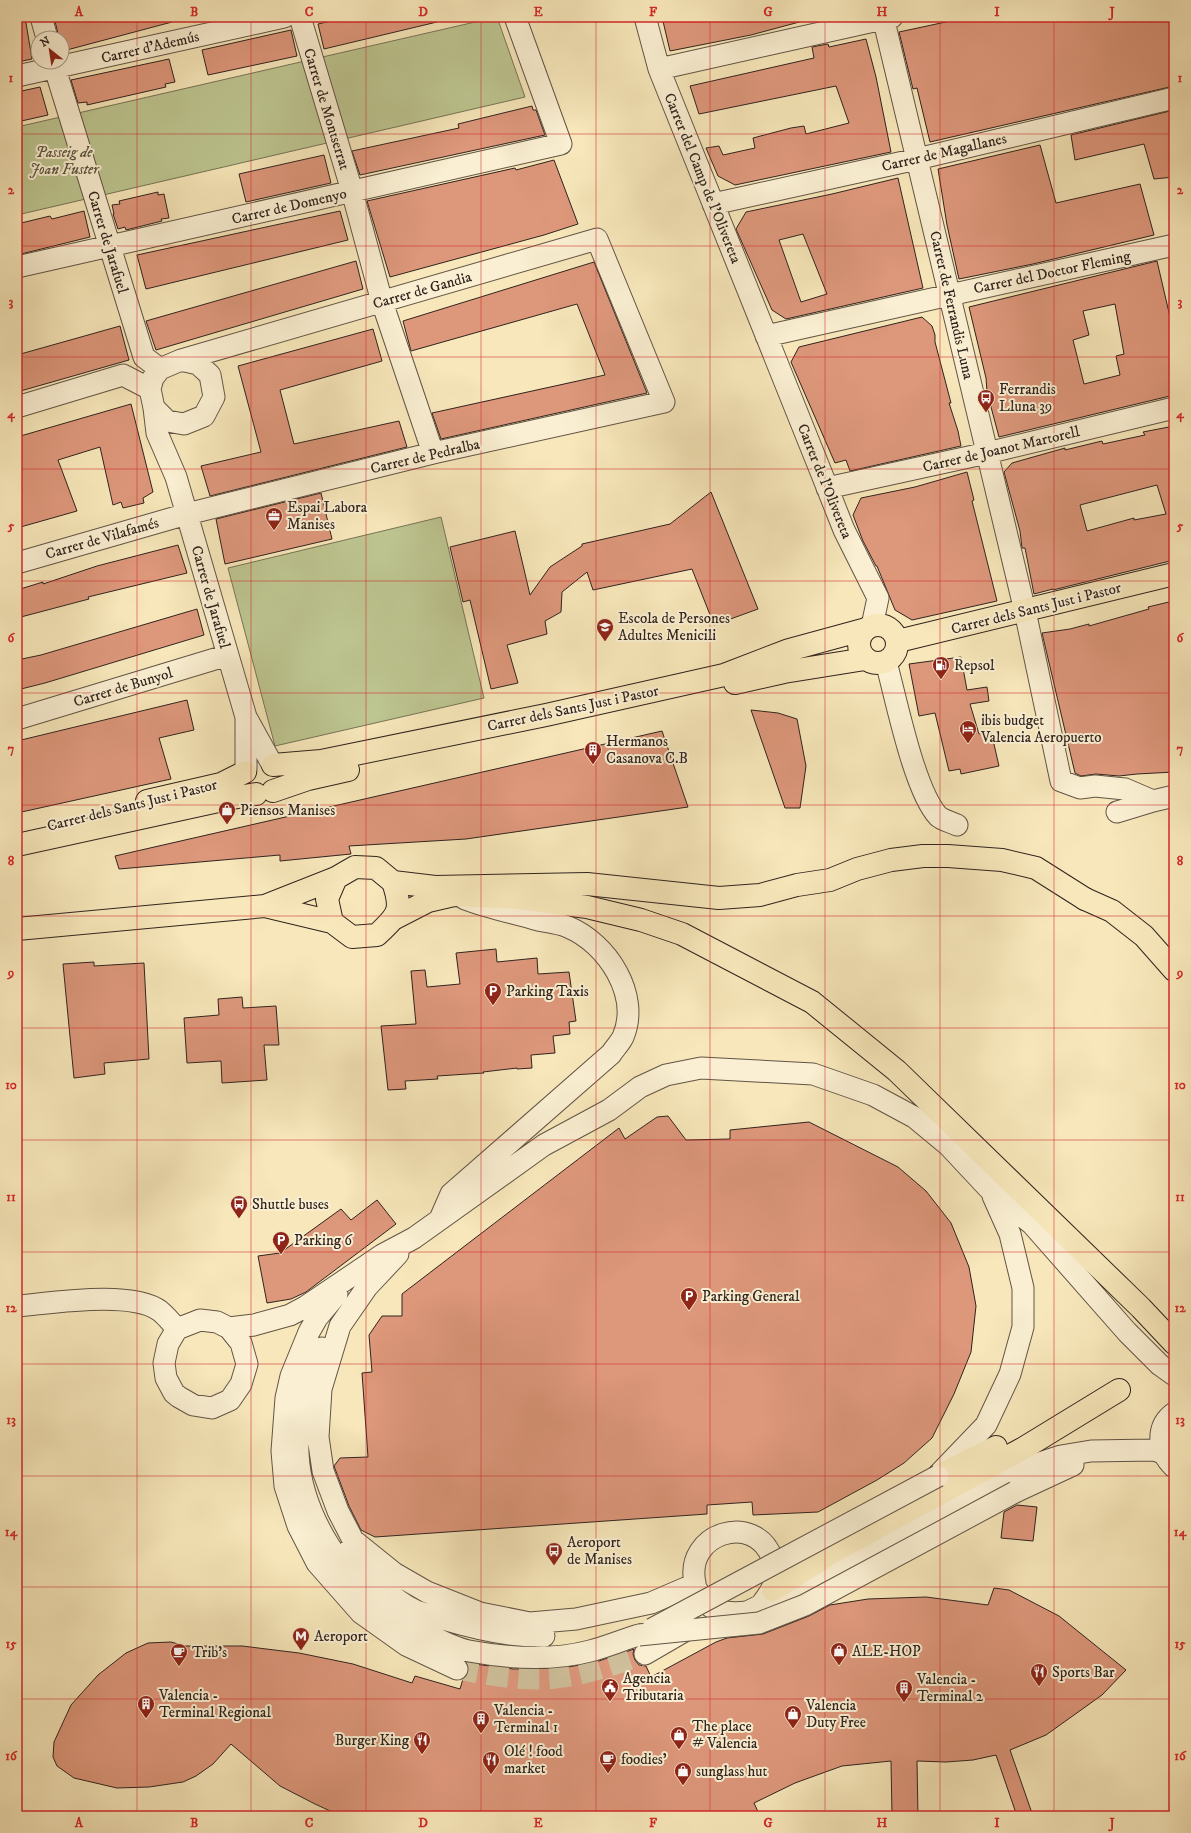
<svg xmlns="http://www.w3.org/2000/svg" width="1191" height="1833" font-family="'IM FELL DW Pica',serif">
<style>
.green{fill:#bdc590;stroke:#767457}
.building{fill:#dd977b;stroke:#30231e;fill-rule:evenodd}
.lines{fill:none;stroke-linecap:round;stroke-linejoin:round}
.minor-tunnel{stroke:#cfc09b;stroke-width:21;stroke-dasharray:21 10;stroke-linecap:butt}
.minor-casing{stroke:#625445;stroke-width:23}
.major-casing{stroke:#30231e;stroke-width:24}
.highway-casing{stroke:#30231e;stroke-width:24}
.minor{stroke:#faefd2;stroke-width:21}
.major{stroke:#f7e7ba;stroke-width:22}
.highway{stroke:#f7e7ba;stroke-width:22}
.minor-bridge-casing{stroke:#625445;stroke-width:23;stroke-linecap:butt}
.minor-bridge{stroke:#faefd2;stroke-width:21}
.grid{fill:none;stroke:#d62828;stroke-width:1;stroke-opacity:0.55}
.labels{text-anchor:middle;stroke-width:4;stroke-linejoin:round;paint-order:stroke}
.street-label{font-size:15px;fill:#30231e;stroke:#faefd2}
.park-label{font-size:15px;font-style:italic;fill:#5a5440;stroke:#faefd2}
.poi-label{font-size:15px;fill:#30231e;stroke:#faefd2;text-anchor:start}
.neatline{fill:none;stroke:#d62828;stroke-width:1.5}
.grid-label{font-size:13px;text-anchor:middle;font-weight:bold;fill:#d62828}
</style>
<rect width="100%" height="100%" fill="#f7e7ba"/>
<filter id="stains"><feTurbulence type="fractalNoise" baseFrequency=".005" numOctaves="4"/><feColorMatrix values="0 0 0 0 .2 0 0 0 0 .09 0 0 0 0 .02 0 0 0 .5 -.17"/></filter>
<radialGradient id="worn" r=".72"><stop offset=".6" stop-color="#630" stop-opacity="0"/><stop offset="1" stop-color="#630" stop-opacity=".3"/></radialGradient>
<path class="green" d="M497 17 525 97 17 215V127Z
M441 517 484 698 275 746 228 568Z"/>
<path class="building" d="M17 17H25L32 59 17 62Z
M54 17H171L172 22 63 51 62 38H59Z
M349 17H437V22L324 49 318 24Z
M662 17H802L803 21 751 35 670 51Z
M969 17H1174V86L930 142 917 88 913 89 899 32Z
M291 30 297 56 208 75 202 50Z
M866 39 876 77 891 152 735 185 718 176 706 148 719 146 723 155 755 148 753 138 791 128 804 126 806 134 849 123 836 86 699 114 690 86 814 58 812 47 828 44 829 47Z
M169 59 175 82 165 84 166 87 87 105V102L78 103 71 80Z
M40 87 48 115 17 122V92Z
M532 106 533 110H536L545 135 360 175 352 151 459 128 458 124Z
M1174 110V177L1154 179 1144 144 1075 160 1071 135Z
M1040 145 1056 203 1140 184 1154 235 1033 264 959 279 947 225 938 169Z
M324 155 331 183 246 202 239 174Z
M554 160 578 224 544 235 390 277 367 201 515 168 516 170Z
M898 178 923 288 786 319 772 310 736 229 746 212 832 194ZM803 234 827 294 801 302 779 240Z
M158 192V195L164 194 169 218 161 219 162 221 126 230 125 227 118 229 113 214H114L112 205 120 204 119 201Z
M84 211 90 237 17 255V224L50 216 52 219Z
M340 211 348 240 146 289 137 255Z
M356 261 363 289 156 350 146 321Z
M1157 261 1174 334V395L999 437 987 392 986 378 969 307ZM1115 304 1124 354 1116 356 1120 375 1084 384 1073 340 1089 335 1083 311Z
M594 262 647 393 441 439 432 413 605 375 577 304 411 351 403 321Z
M922 317 932 326 935 335V342L951 403H949L958 431 961 446 850 471 846 460 835 463 791 362 799 347Z
M120 326 129 360 17 392V355Z
M373 329 382 361 280 390 294 444 399 421 407 447 210 496 201 466 261 452 238 366Z
M131 404 153 492 143 498 144 503 123 508 121 502 113 505 100 447 58 460 77 511 17 528V437Z
M1174 426V560L1053 590V589L1034 594 1025 548H1022L1020 531 1004 472 1012 463 1065 448V450L1102 441 1103 444 1145 435 1143 432ZM1157 485 1166 514 1134 520V518L1087 531 1080 505Z
M967 472 974 500 972 501 997 601 912 620 895 610 877 566H876L863 541 853 515 861 498 915 487Z
M711 492 758 609 714 625 692 569 593 590 587 572 562 592 561 612 545 621 547 634 507 645 518 683 491 689 470 600 463 602 450 547 515 531 530 595 550 567 582 546V544L670 524Z
M321 493 332 539 225 564 216 519Z
M178 545 187 573 88 597 89 599 17 618V590L43 582V584L97 566Z
M1169 602 1170 609 1174 607V772L1137 774 1119 776 1096 774 1081 776 1075 773 1042 633 1070 629 1089 624V626L1149 609 1148 607Z
M197 609 204 635 45 683 17 690V660L41 655Z
M961 657 967 690 987 687 989 701 970 704 979 734 991 731 999 766 961 774 960 769 949 771 935 713 919 716 909 664Z
M187 700 194 730 159 738 171 779 17 813V741Z
M751 710 778 713 797 719 806 766 800 808H785Z
M662 731 688 807 466 839 349 846 351 854 280 861V855L119 869 115 856Z
M496 949 497 962 537 958 538 974 569 972 576 1021 569 1022 570 1034 553 1036 555 1053 531 1055 532 1068 517 1069V1068L483 1072 484 1073 437 1076 438 1079 405 1081 406 1089 388 1090 381 1026 416 1024 411 971 425 970 427 987 460 984 456 953Z
M94 962V966L144 963 149 1059 104 1063 105 1074 74 1078 63 964Z
M242 997 243 1008 276 1006 279 1045H264L267 1080 222 1083 221 1061 187 1063 184 1018 219 1015 218 999Z
M668 1116 686 1140 730 1139V1130L809 1122 898 1167 926 1191 951 1223 969 1267 976 1306 971 1352 954 1394 932 1438 904 1463 877 1480 818 1512 753 1515 752 1502 707 1505V1514L375 1537 361 1530 349 1506 334 1466 340 1458 368 1457 362 1373 372 1372 369 1335 382 1316H402V1294L619 1128 625 1139 657 1117Z
M377 1200 396 1224 306 1292 291 1299 267 1303 258 1256 280 1253 341 1209 351 1220Z
M1017 1505 1037 1507 1033 1541 1001 1538 1004 1512Z
M994 1588 1009 1590 1059 1616 1126 1670 1102 1695 1046 1735 1010 1750 1033 1816H1017L996 1755 973 1760 946 1762 917 1761 918 1816H892L891 1761 842 1766 795 1783 754 1803 760 1816H739L736 1811 726 1816H341L315 1804 280 1786 231 1744 213 1764 196 1776 183 1782 149 1787 117 1788 74 1778 57 1766 53 1757 54 1742 71 1705 98 1675 126 1653 148 1643 171 1642 185 1646H242L299 1653 353 1664 412 1683 415 1676 460 1689 463 1679 468 1674 469 1668 467 1663 513 1669 561 1668 593 1663 634 1649 633 1654 635 1660 639 1665 646 1666 651 1677 716 1642 727 1638 763 1634 809 1616 830 1605 868 1599 926 1597 988 1605Z"/>
<g class="lines">
<path class="minor-tunnel" d="M457 1669C490 1675 529 1683 563 1677 592 1673 618 1663 645 1654"/>
<defs>
<path id="minor" d="M41 17 47 38
M300 17 352 191 382 302 433 453
M645 17 659 69 821 472 844 530 878 598 872 626
M883 17 1025 611 1061 781 1080 788 1095 786 1125 789 1153 801
M53 62 144 357 160 369
M659 69 892 17
M17 76 284 17
M713 204 917 159 1174 98
M17 267 561 144 515 17
M766 336 1174 245
M181 360 198 364 210 375 214 397 204 416 184 424 167 421 154 408 150 389 153 378 160 369Z
M17 407 123 375 150 389
M154 408 157 433 176 477 246 717 272 764
M827 488 987 453 1174 408
M17 563 187 514 433 453 664 402 597 239 181 360
M886 662C896 698 914 790 938 816 942 820 951 822 957 825
M17 719 228 655
M246 719V770
M1117 812 1153 801 1174 796
M440 1219 451 1194 611 1054C614 1049 620 1043 623 1037 641 995 607 943 568 927 559 923 548 922 538 920 514 913 489 908 465 899
M398 1254 367 1287 340 1326 321 1389 318 1437 323 1471 338 1511 353 1540 394 1573 427 1592 480 1613 530 1623 576 1619 651 1603 695 1584
M337 1294 317 1318 309 1332 291 1376 286 1398 282 1451 285 1486 298 1526 317 1563 361 1613 406 1645 457 1669
M17 1306C52 1303 132 1290 160 1311 166 1316 172 1323 177 1329
M200 1320 217 1322 229 1328 241 1343 247 1364 241 1384 230 1400 212 1408 193 1405 179 1397 174 1393 166 1378 164 1363 168 1344 177 1329Z
M229 1328 254 1325 290 1315 305 1307 382 1255 414 1238 544 1145 609 1110 640 1087 666 1075 701 1068 813 1074 873 1095 914 1117 949 1146 992 1192 1032 1224 1127 1332 1160 1365 1174 1375
M322 1348C318 1358 312 1368 309 1378 302 1398 297 1432 298 1453 301 1517 346 1583 398 1618 406 1623 414 1627 422 1631 437 1639 453 1648 469 1651 507 1658 552 1661 590 1651 606 1647 622 1640 639 1635
M1174 1413C1155 1427 1158 1452 1174 1467
M939 1474 986 1425 1010 1374 1023 1327V1288L1010 1234 993 1196
M1015 1492 1073 1465
M350 1549C363 1570 393 1601 416 1611 425 1614 434 1616 443 1619 476 1629 510 1637 544 1636
M761 1605C774 1588 780 1578 772 1558 755 1511 684 1533 695 1583 695 1588 699 1593 702 1597 711 1613 731 1614 747 1612L840 1567 1015 1471 1061 1456 1091 1451 1154 1450 1163 1453
M645 1654 688 1629"/>
<path id="major" d="M859 644a19 19 0 1 1 38 0a19 19 0 1 1-38 0Z
M898 641 1174 574
M735 683 784 672 865 659
M273 765 321 761 546 715 724 675 789 650 866 629
M273 791 308 779 348 770
M147 801 221 784 245 772
M17 845 232 798 256 794
M265 906 332 922 352 937 377 935C398 915 403 911 393 882
M332 922 327 899 336 878
M17 929 265 906 336 878 355 867 376 868 393 882 435 887 587 884 719 898 760 895 797 885 830 880 857 869 891 860 923 856H948L1002 860 1036 868 1085 899"/>
<path id="highway" d="M1085 899 1112 911 1144 936 1174 970
M395 918 428 901 454 895 520 898 587 907 641 920 682 934 812 1002 897 1071 1141 1308 1174 1343
M938 1476 996 1447
M773 1590 836 1550 1024 1448 1119 1390"/>
</defs>
<use href="#minor" class="minor-casing"/>
<use href="#major" class="major-casing"/>
<use href="#highway" class="highway-casing"/>
<use href="#minor" class="minor"/>
<use href="#major" class="major"/>
<use href="#highway" class="highway"/>
<defs>
<path id="minor-bridge" d="M652 1629 938 1476
M639 1635 759 1623 805 1605 1015 1492"/>
</defs>
<use href="#minor-bridge" class="minor-bridge-casing"/>
<use href="#minor-bridge" class="minor-bridge"/>
</g>
<path class="grid" d="M137 17V1816M251 17V1816M366 17V1816M481 17V1816M596 17V1816M710 17V1816M825 17V1816M940 17V1816M1054 17V1816M17 134H1174M17 246H1174M17 357H1174M17 469H1174M17 581H1174M17 693H1174M17 805H1174M17 916H1174M17 1028H1174M17 1140H1174M17 1252H1174M17 1364H1174M17 1476H1174M17 1587H1174M17 1699H1174"/>
<defs>
<symbol id="bus-pin" viewBox="-11 -11 22 30"><path d="M0 17L-7.5 6A9.5 9.5 0 1 1 7.5 6Z" fill="#8f2418" stroke="#faefd2"/><path d="M-5-6H5V4H4V6H2V4H-2V6H-4V4H-5ZM-3.5-4V0h7V-4ZM-3.5 1.2v1.5H-2V1.2ZM2 1.2v1.5H3.5V1.2Z" fill="#fff"/></symbol>
<symbol id="office-pin" viewBox="-11 -11 22 30"><path d="M0 17L-7.5 6A9.5 9.5 0 1 1 7.5 6Z" fill="#8f2418" stroke="#faefd2"/><path d="M-6-3h4V-5.5h4V-3h4V5H-6ZM-1-4.5V-3h2v-1.5ZM-6 0V1H6V0Z" fill="#fff"/></symbol>
<symbol id="school-pin" viewBox="-11 -11 22 30"><path d="M0 17L-7.5 6A9.5 9.5 0 1 1 7.5 6Z" fill="#8f2418" stroke="#faefd2"/><path d="M0-5L7-2L0 1L-7-2ZM-4 1L0 2.5L4 1V4Q0 6-4 4Z" fill="#fff"/></symbol>
<symbol id="fuel-pin" viewBox="-11 -11 22 30"><path d="M0 17L-7.5 6A9.5 9.5 0 1 1 7.5 6Z" fill="#8f2418" stroke="#faefd2"/><path d="M-5.5-6h7V0h2V4h1.3V-2.5L3-4.5l.8-.8L6-3V5H2.5V1h-1V6h-7ZM-4.2-4.7v3.2H.2V-4.7Z" fill="#fff"/></symbol>
<symbol id="hotel-pin" viewBox="-11 -11 22 30"><path d="M0 17L-7.5 6A9.5 9.5 0 1 1 7.5 6Z" fill="#8f2418" stroke="#faefd2"/><path d="M-6-4.5h1.5V1H6V5H4.5V3h-9V5H-6ZM-4 0a1.8 1.8 0 1 1 3.6 0ZM.5 0V-2.5h3Q6-2.5 6 0Z" fill="#fff"/></symbol>
<symbol id="building-pin" viewBox="-11 -11 22 30"><path d="M0 17L-7.5 6A9.5 9.5 0 1 1 7.5 6Z" fill="#8f2418" stroke="#faefd2"/><path d="M-4-6H4V6H1V3H-1V6H-4ZM-2.5-4.3h1.7v1.8h-1.7ZM.8-4.3h1.7v1.8H.8ZM-2.5-1h1.7V.8h-1.7ZM.8-1h1.7V.8H.8Z" fill="#fff"/></symbol>
<symbol id="shop-pin" viewBox="-11 -11 22 30"><path d="M0 17L-7.5 6A9.5 9.5 0 1 1 7.5 6Z" fill="#8f2418" stroke="#faefd2"/><path d="M-5-2.5h2.3a2.7 3.5 0 0 1 5.4 0H5L5.5 6h-11ZM-1.5-2.5h3a1.5 2.3 0 0 0-3 0Z" fill="#fff"/></symbol>
<symbol id="parking-pin" viewBox="-11 -11 22 30"><path d="M0 17L-7.5 6A9.5 9.5 0 1 1 7.5 6Z" fill="#8f2418" stroke="#faefd2"/><path d="M-3.5-5.5H1a3.5 3.5 0 0 1 0 7H-1V5.5H-3.5ZM-1-3.4V-.6H.8a1.4 1.4 0 0 0 0-2.8Z" fill="#fff"/></symbol>
<symbol id="metro-pin" viewBox="-11 -11 22 30"><path d="M0 17L-7.5 6A9.5 9.5 0 1 1 7.5 6Z" fill="#8f2418" stroke="#faefd2"/><path d="M-5.5 5V-5H-3L0 0L3-5H5.5V5H3V-.5L0 4L-3-.5V5Z" fill="#fff"/></symbol>
<symbol id="cafe-pin" viewBox="-11 -11 22 30"><path d="M0 17L-7.5 6A9.5 9.5 0 1 1 7.5 6Z" fill="#8f2418" stroke="#faefd2"/><path d="M-5.5-4.5H6V0H3Q3 3.5 0 3.5H-2.5Q-5.5 3.5-5.5 0ZM3-3.2v2h1.7v-2ZM-6 4.5H4V6H-6Z" fill="#fff"/></symbol>
<symbol id="restaurant-pin" viewBox="-11 -11 22 30"><path d="M0 17L-7.5 6A9.5 9.5 0 1 1 7.5 6Z" fill="#8f2418" stroke="#faefd2"/><path d="M-5-6h1v4h1v-4h1v4h1v-4h1v5L-1.5 .5V6h-2V.5L-5-1ZM5-6V6H3V1.5H1.5Q1.5-4 5-6Z" fill="#fff"/></symbol>
<symbol id="civic-pin" viewBox="-11 -11 22 30"><path d="M0 17L-7.5 6A9.5 9.5 0 1 1 7.5 6Z" fill="#8f2418" stroke="#faefd2"/><path d="M-.6-6.5H3V-4.5H.6V-3L4-1V1h2V6H-6V1h2V-1L-.6-3ZM-1.2 2.5V6h2.4V2.5Z" fill="#fff"/></symbol>
</defs>
<g fill-rule="evenodd">
<use href="#bus-pin" x="976" y="388" width="20" height="27"/>
<use href="#office-pin" x="264" y="506" width="20" height="27"/>
<use href="#school-pin" x="595" y="617" width="20" height="27"/>
<use href="#fuel-pin" x="931" y="655" width="20" height="27"/>
<use href="#hotel-pin" x="958" y="719" width="20" height="27"/>
<use href="#building-pin" x="583" y="740" width="20" height="27"/>
<use href="#shop-pin" x="217" y="800" width="20" height="27"/>
<use href="#parking-pin" x="483" y="981" width="20" height="27"/>
<use href="#bus-pin" x="229" y="1194" width="20" height="27"/>
<use href="#parking-pin" x="271" y="1230" width="20" height="27"/>
<use href="#parking-pin" x="679" y="1286" width="20" height="27"/>
<use href="#bus-pin" x="544" y="1541" width="20" height="27"/>
<use href="#metro-pin" x="291" y="1626" width="20" height="27"/>
<use href="#shop-pin" x="829" y="1641" width="20" height="27"/>
<use href="#cafe-pin" x="169" y="1642" width="20" height="27"/>
<use href="#restaurant-pin" x="1029" y="1662" width="20" height="27"/>
<use href="#civic-pin" x="600" y="1677" width="20" height="27"/>
<use href="#building-pin" x="894" y="1678" width="20" height="27"/>
<use href="#building-pin" x="136" y="1694" width="20" height="27"/>
<use href="#shop-pin" x="783" y="1704" width="20" height="27"/>
<use href="#building-pin" x="471" y="1709" width="20" height="27"/>
<use href="#shop-pin" x="669" y="1725" width="20" height="27"/>
<use href="#restaurant-pin" x="412" y="1730" width="20" height="27"/>
<use href="#cafe-pin" x="598" y="1749" width="20" height="27"/>
<use href="#restaurant-pin" x="481" y="1750" width="20" height="27"/>
<use href="#shop-pin" x="673" y="1761" width="20" height="27"/>
</g>
<g class="labels">
<g class="street-label">
<text transform="translate(150 47) rotate(-13)" y="5">Carrer d'Ademús</text>
<text transform="translate(327 109) rotate(73)" y="5">Carrer de Montserrat</text>
<text transform="translate(944 152) rotate(-13)" y="5">Carrer de Magallanes</text>
<text transform="translate(703 178) rotate(68)" y="5">Carrer del Camp de l'Olivereta</text>
<text transform="translate(289 206) rotate(-13)" y="5">Carrer de Domenyo</text>
<text transform="translate(108 242) rotate(73)" y="5">Carrer de Jarafuel</text>
<text transform="translate(1052 272) rotate(-12)" y="5">Carrer del Doctor Fleming</text>
<text transform="translate(422 290) rotate(-16)" y="5">Carrer de Gandia</text>
<text transform="translate(952 305) rotate(77)" y="5">Carrer de Ferrandis Luna</text>
<text transform="translate(1001 449) rotate(-13)" y="5">Carrer de Joanot Martorell</text>
<text transform="translate(425 456) rotate(-13)" y="5">Carrer de Pedralba</text>
<text transform="translate(825 481) rotate(68)" y="5">Carrer de l'Olivereta</text>
<text transform="translate(102 538) rotate(-16)" y="5">Carrer de Vilafamés</text>
<text transform="translate(211 597) rotate(74)" y="5">Carrer de Jarafuel</text>
<text transform="translate(1036 608) rotate(-14)" y="5">Carrer dels Sants Just i Pastor</text>
<text transform="translate(123 687) rotate(-17)" y="5">Carrer de Bunyol</text>
<text transform="translate(573 708) rotate(-12)" y="5">Carrer dels Sants Just i Pastor</text>
<text transform="translate(132 805) rotate(-14)" y="5">Carrer dels Sants Just i Pastor</text>
</g>
<g class="park-label">
<text x="64" y="157">Passeig de<tspan x="64" dy="17">Joan Fuster</tspan></text>
</g>
<g class="poi-label">
<text x="999" y="394">Ferrandis<tspan x="999" dy="17">Lluna 39</tspan></text>
<text x="287" y="512">Espai Labora<tspan x="287" dy="17">Manises</tspan></text>
<text x="618" y="623">Escola de Persones<tspan x="618" dy="17">Adultes Menicili</tspan></text>
<text x="954" y="670">Repsol</text>
<text x="981" y="725">ibis budget<tspan x="981" dy="17">Valencia Aeropuerto</tspan></text>
<text x="606" y="746">Hermanos<tspan x="606" dy="17">Casanova C.B</tspan></text>
<text x="240" y="815">Piensos Manises</text>
<text x="506" y="996">Parking Taxis</text>
<text x="252" y="1209">Shuttle buses</text>
<text x="294" y="1245">Parking 6</text>
<text x="702" y="1301">Parking General</text>
<text x="567" y="1547">Aeroport<tspan x="567" dy="17">de Manises</tspan></text>
<text x="314" y="1641">Aeroport</text>
<text x="852" y="1656">ALE-HOP</text>
<text x="192" y="1657">Trib's</text>
<text x="1052" y="1677">Sports Bar</text>
<text x="623" y="1683">Agencia<tspan x="623" dy="17">Tributaria</tspan></text>
<text x="917" y="1684">Valencia -<tspan x="917" dy="17">Terminal 2</tspan></text>
<text x="159" y="1700">Valencia -<tspan x="159" dy="17">Terminal Regional</tspan></text>
<text x="806" y="1710">Valencia<tspan x="806" dy="17">Duty Free</tspan></text>
<text x="494" y="1715">Valencia -<tspan x="494" dy="17">Terminal 1</tspan></text>
<text x="692" y="1731">The place<tspan x="692" dy="17"># Valencia</tspan></text>
<text x="409" y="1745" text-anchor="end">Burger King</text>
<text x="504" y="1756">Olé ! food<tspan x="504" dy="17">market</tspan></text>
<text x="621" y="1764">foodies'</text>
<text x="696" y="1776">sunglass hut</text>
</g>
</g>
<rect width="1191" height="1833" fill="none" stroke="#f7e7ba" stroke-width="44"/>
<g transform="translate(50 50) rotate(330)"><circle r="19" fill="#faefd2" stroke="#a99d8a"/>
<path d="M0-3L7 15L0 10L-7 15Z" fill="#8f2418"/>
<text y="-6" font-size="11" font-weight="bold" text-anchor="middle" fill="#30231e">N</text>
</g>
<rect x="22" y="22" width="1147" height="1789" class="neatline"/>
<g class="grid-label">
<text x="79" y="16">A</text>
<text x="194" y="16">B</text>
<text x="309" y="16">C</text>
<text x="423" y="16">D</text>
<text x="538" y="16">E</text>
<text x="653" y="16">F</text>
<text x="768" y="16">G</text>
<text x="882" y="16">H</text>
<text x="997" y="16">I</text>
<text x="1112" y="16">J</text>
<text x="11" y="82">1</text>
<text x="1180" y="82">1</text>
<text x="11" y="194">2</text>
<text x="1180" y="194">2</text>
<text x="11" y="306">3</text>
<text x="1180" y="306">3</text>
<text x="11" y="418">4</text>
<text x="1180" y="418">4</text>
<text x="11" y="530">5</text>
<text x="1180" y="530">5</text>
<text x="11" y="642">6</text>
<text x="1180" y="642">6</text>
<text x="11" y="753">7</text>
<text x="1180" y="753">7</text>
<text x="11" y="865">8</text>
<text x="1180" y="865">8</text>
<text x="11" y="977">9</text>
<text x="1180" y="977">9</text>
<text x="11" y="1089">10</text>
<text x="1180" y="1089">10</text>
<text x="11" y="1201">11</text>
<text x="1180" y="1201">11</text>
<text x="11" y="1312">12</text>
<text x="1180" y="1312">12</text>
<text x="11" y="1424">13</text>
<text x="1180" y="1424">13</text>
<text x="11" y="1536">14</text>
<text x="1180" y="1536">14</text>
<text x="11" y="1648">15</text>
<text x="1180" y="1648">15</text>
<text x="11" y="1760">16</text>
<text x="1180" y="1760">16</text>
<text x="79" y="1827">A</text>
<text x="194" y="1827">B</text>
<text x="309" y="1827">C</text>
<text x="423" y="1827">D</text>
<text x="538" y="1827">E</text>
<text x="653" y="1827">F</text>
<text x="768" y="1827">G</text>
<text x="882" y="1827">H</text>
<text x="997" y="1827">I</text>
<text x="1112" y="1827">J</text>
</g>
<rect width="100%" height="100%" filter="url(#stains)"/>
<rect width="100%" height="100%" fill="url(#worn)"/>
</svg>
